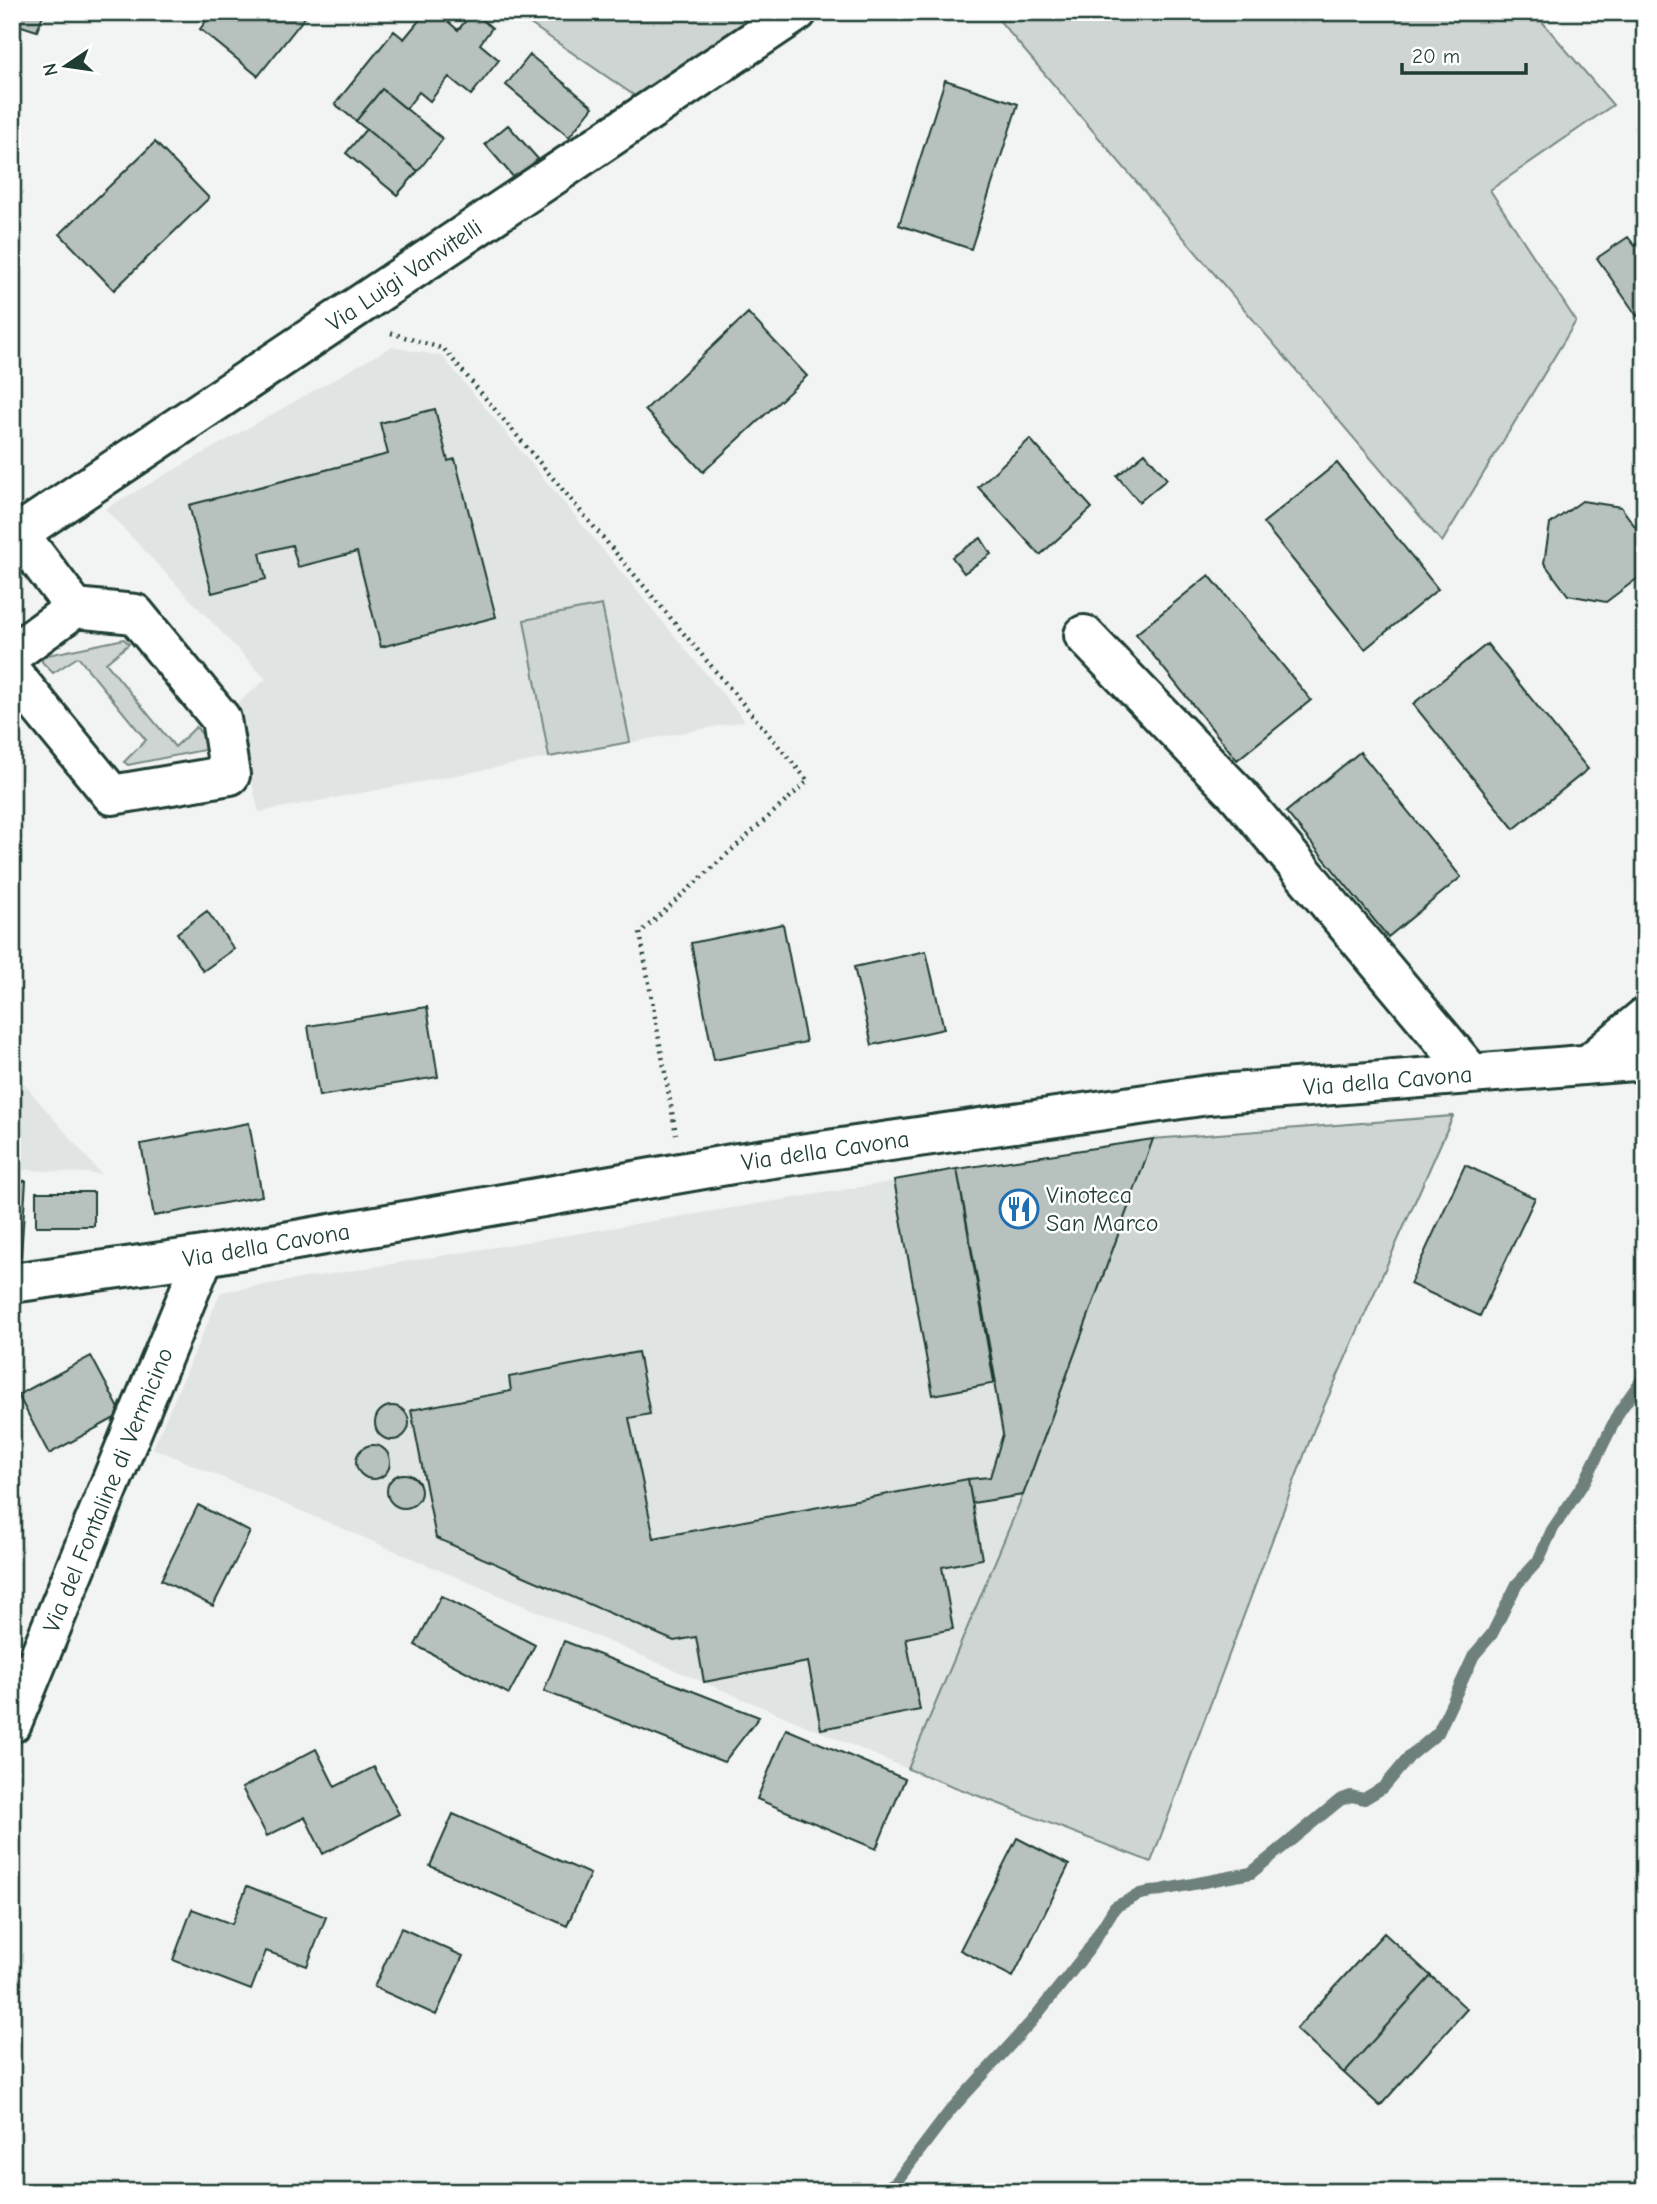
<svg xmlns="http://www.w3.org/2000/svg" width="1657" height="2204" font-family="'Comic Neue',sans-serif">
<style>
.built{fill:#e0e4e3}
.green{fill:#ced5d3;stroke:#768984;stroke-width:2}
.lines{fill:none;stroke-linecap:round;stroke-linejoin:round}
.stream{stroke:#6d807b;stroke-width:12}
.building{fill:#b7c1bd;stroke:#1f3d34;stroke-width:2}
.minor-casing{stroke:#1f3d34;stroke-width:44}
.major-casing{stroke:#1f3d34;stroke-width:44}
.path{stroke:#1f3d34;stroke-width:4.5;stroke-dasharray:2 5;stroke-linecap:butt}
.minor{stroke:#fff;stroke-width:38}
.major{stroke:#fff;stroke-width:38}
.labels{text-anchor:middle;stroke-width:5;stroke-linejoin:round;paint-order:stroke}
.street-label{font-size:24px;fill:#1f3d34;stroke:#fff}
.poi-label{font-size:24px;fill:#1f3d34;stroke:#fff;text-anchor:start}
</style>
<rect width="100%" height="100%" fill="#f2f3f3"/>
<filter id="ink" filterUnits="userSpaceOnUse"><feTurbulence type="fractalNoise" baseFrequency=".0143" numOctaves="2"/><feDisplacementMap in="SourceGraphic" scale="14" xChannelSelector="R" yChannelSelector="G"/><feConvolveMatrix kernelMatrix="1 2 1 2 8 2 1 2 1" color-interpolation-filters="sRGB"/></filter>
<g filter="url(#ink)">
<path class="built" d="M391 347 442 356 745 721 259 812 234 706 266 679 105 509Z
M12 1070 101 1174 12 1169Z
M1153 1139 1023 1495 908 1769 153 1448 221 1292Z"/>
<path class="green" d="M513 12H798L654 109Z
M992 12H1534L1613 105 1490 190 1576 321 1442 542Z
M602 605 630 742 549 757 524 620Z
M124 639 129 644 106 663 175 747 196 727 210 743 209 749 128 765 124 762 146 740 78 657 53 673 42 662 43 656Z
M1453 1116 1314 1429 1151 1862 908 1769 1023 1495 1153 1139Z"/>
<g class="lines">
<path class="stream" d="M878 2192 896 2182 949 2112 1031 2022 1087 1952 1115 1907 1140 1894 1251 1873 1340 1800 1351 1796 1364 1799 1384 1787 1410 1756 1438 1733 1474 1655 1492 1634 1517 1584 1538 1561 1552 1530 1585 1481 1619 1412 1645 1375"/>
</g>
<path class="building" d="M12 12H44L37 31 12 23Z
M213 12H309L258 76 200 29Z
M426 12H437L458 30 473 12 492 28 480 44 499 60 471 95 449 77 430 101 419 92 406 109 382 89 356 121 335 104 394 31 404 39Z
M530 55 593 107 569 137 506 85Z
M945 80 1018 104 971 249 899 225Z
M382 89 443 139 418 171 356 121Z
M508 125 538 159 515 179 485 144Z
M366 129 418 171 397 195 346 153Z
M155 142 209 198 114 290 60 234Z
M1628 237 1635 246 1645 239V311L1637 316 1597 258Z
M748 313 807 376 703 472 645 410Z
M435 409 448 461 455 459 496 617 381 647 357 552 298 567 292 545 260 553 266 579 212 593 189 505 388 454 380 423Z
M1030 439 1092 508 1040 555 978 487Z
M1145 453 1167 479 1139 502 1117 476Z
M1337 463 1438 589 1365 649 1263 523Z
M1582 501 1621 507 1644 539 1638 578 1606 602 1568 595 1544 563 1550 524Z
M981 538 991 554 964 573 952 557Z
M1209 575 1311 700 1237 760 1136 634Z
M1487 644 1588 769 1514 829 1413 704Z
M1360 752 1461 877 1388 937 1286 812Z
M207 911 234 949 203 971 177 933Z
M783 924 806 1042 714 1060 691 943Z
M926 951 944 1029 872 1045 854 967Z
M427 1007 438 1077 319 1096 308 1026Z
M249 1123 262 1196 154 1216 141 1144Z
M1153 1139 1023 1495 972 1503 968 1479 990 1477 1003 1434 957 1169Z
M1465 1165 1535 1198 1480 1316 1410 1284Z
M957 1169 996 1383 933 1395 894 1180Z
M12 1180 26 1181 21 1256 12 1255Z
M36 1192H94V1226H36Z
M638 1352 650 1414 629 1418 654 1538 968 1479 982 1559 942 1567 953 1629 906 1638 920 1710 821 1729 808 1662 704 1682 696 1637 674 1641 436 1538 411 1410 511 1391 509 1377Z
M91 1356 122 1414 49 1454 18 1395Z
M375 1423a17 17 0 1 1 34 0a17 17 0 1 1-34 0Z
M356 1462a17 17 0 1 1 34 0a17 17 0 1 1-34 0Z
M387 1491a17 17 0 1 1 34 0a17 17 0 1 1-34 0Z
M198 1505 250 1532 213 1606 161 1580Z
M441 1596 535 1645 509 1694 415 1645Z
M564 1641 759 1717 724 1762 544 1691Z
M786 1729 905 1779 876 1849 757 1799Z
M316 1749 335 1787 374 1767 399 1814 323 1854 305 1817 267 1836 242 1788Z
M453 1814 590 1874 567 1926 430 1866Z
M1017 1838 1069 1865 1013 1977 960 1950Z
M247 1886 326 1917 307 1966 266 1951 251 1990 173 1960 192 1909 232 1924Z
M401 1928 463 1956 436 2015 374 1987Z
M1384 1933 1431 1976 1344 2073 1296 2029Z
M1431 1976 1467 2009 1380 2106 1344 2073Z"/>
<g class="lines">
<defs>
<g id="minor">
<path d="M19 534 75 608"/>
<path id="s1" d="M12 538 797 12"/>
<path d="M1084 635 1239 796 1471 1073"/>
<path d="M12 654 75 608 135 614 221 719 230 775 112 795 12 673"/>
<path d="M1589 1064 1645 1017"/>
<path id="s2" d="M12 1723 204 1256"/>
</g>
<g id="major">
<path id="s3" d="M12 1283 204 1256 738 1163 1208 1095 1645 1060"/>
</g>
</defs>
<use href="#minor" class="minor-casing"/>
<use href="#major" class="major-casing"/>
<path class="path" d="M391 333 444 349 808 781 640 933 676 1134"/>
<use href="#minor" class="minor"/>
<use href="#major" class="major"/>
</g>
</g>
<defs>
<symbol id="restaurant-ring" viewBox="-11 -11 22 22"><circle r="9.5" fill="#fff" stroke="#1f6fb2" stroke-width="1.5"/><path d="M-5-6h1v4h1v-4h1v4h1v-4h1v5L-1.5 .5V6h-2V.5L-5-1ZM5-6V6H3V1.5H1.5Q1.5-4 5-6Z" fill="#1f6fb2"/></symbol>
</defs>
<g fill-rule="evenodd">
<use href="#restaurant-ring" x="997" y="1187" width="44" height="44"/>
</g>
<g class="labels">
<g class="street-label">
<text dy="8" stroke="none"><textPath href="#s1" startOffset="472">Via Luigi Vanvitelli</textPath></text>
<text dy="8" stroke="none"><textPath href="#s3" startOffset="1391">Via della Cavona</textPath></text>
<text dy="8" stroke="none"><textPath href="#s3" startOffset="824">Via della Cavona</textPath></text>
<text dy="8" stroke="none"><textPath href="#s3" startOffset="257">Via della Cavona</textPath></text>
<text dy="8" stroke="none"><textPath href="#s2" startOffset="252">Via del Fontaline di Vermicino</textPath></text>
</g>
<g class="poi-label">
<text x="1046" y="1203">Vinoteca<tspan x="1046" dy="28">San Marco</tspan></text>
</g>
</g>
<rect width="1657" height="2204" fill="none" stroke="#fff" stroke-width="42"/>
<rect x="21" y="21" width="1615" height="2162" fill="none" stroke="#1f3d34" stroke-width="2.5" filter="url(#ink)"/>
<g transform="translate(66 66) rotate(257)" stroke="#ffffff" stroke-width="5" paint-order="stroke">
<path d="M0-5L12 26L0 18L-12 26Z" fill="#1f3d34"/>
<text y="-10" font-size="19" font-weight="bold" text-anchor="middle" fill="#1f3d34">N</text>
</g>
<path d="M1402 63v10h124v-10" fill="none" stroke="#1f3d34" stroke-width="3.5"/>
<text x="1412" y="63" font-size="21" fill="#1f3d34" stroke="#ffffff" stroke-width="5" paint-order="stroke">20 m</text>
</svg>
